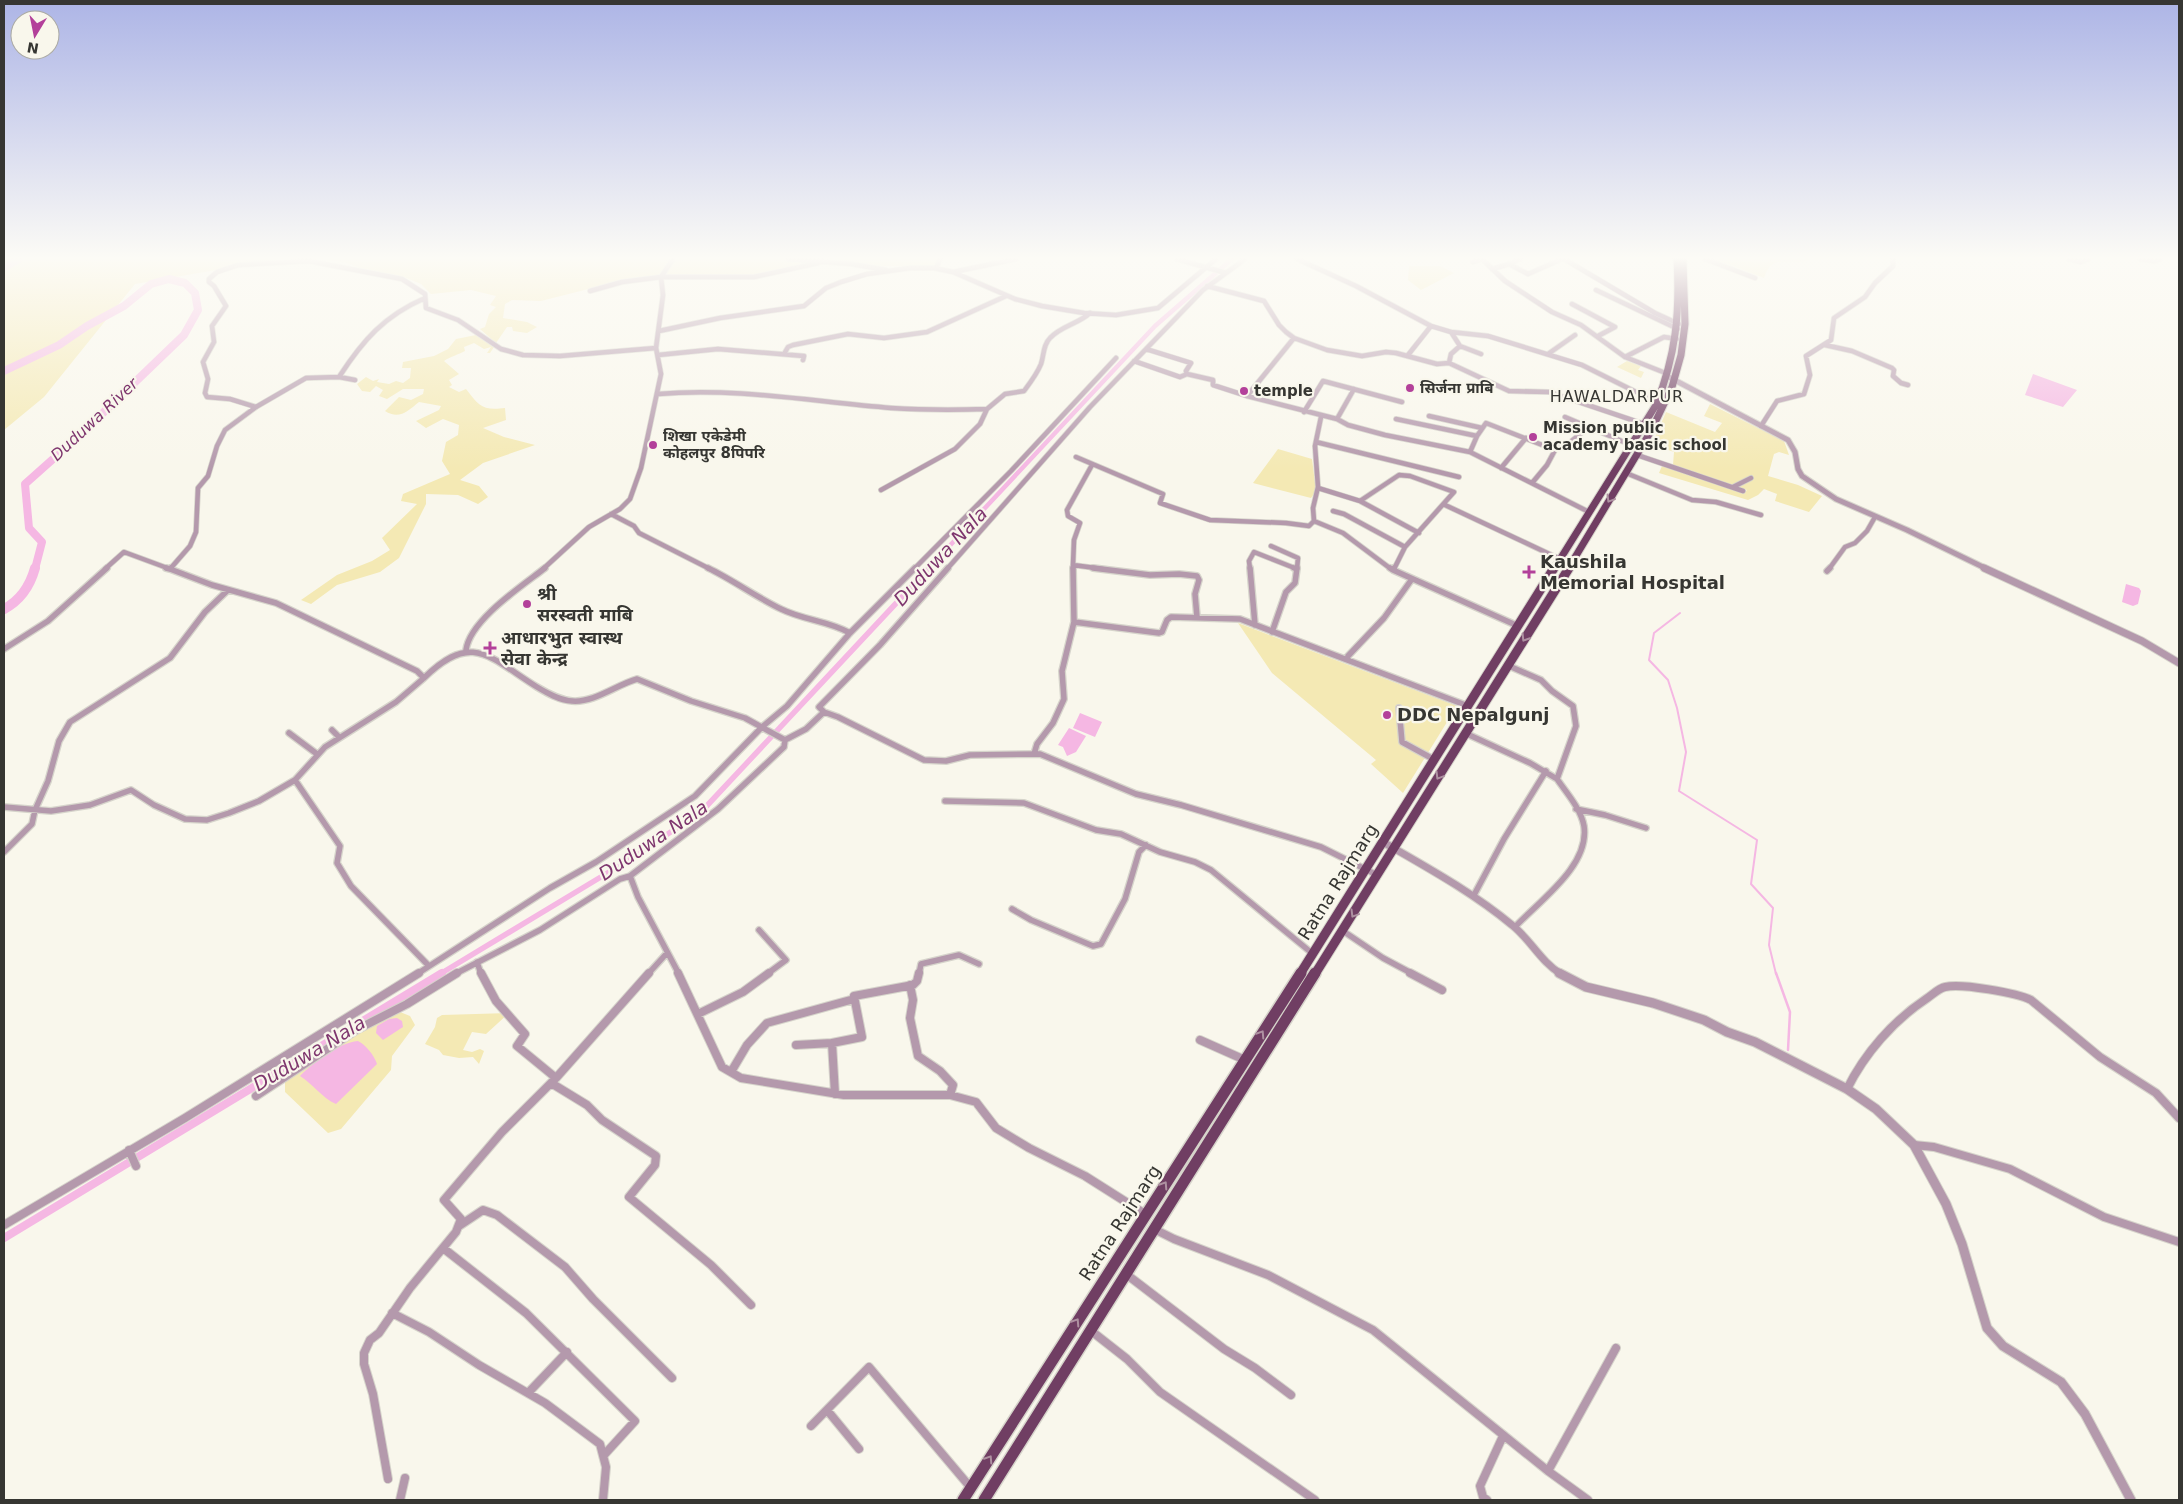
<svg xmlns="http://www.w3.org/2000/svg" width="2183" height="1504" font-family="'DejaVu Sans','Noto Sans Devanagari',sans-serif">
<style>
.green{fill:#f4e9b4}
.water{fill:#f5b7e3}
.lines{fill:none;stroke-linecap:round;stroke-linejoin:round}
.stream-far1{stroke:#f5b7e3;stroke-width:2}
.stream{stroke:#f5b7e3;stroke-width:2.5}
.canal-far2{stroke:#f5b7e3;stroke-width:4.5}
.canal-far1{stroke:#f5b7e3;stroke-width:5.5}
.canal{stroke:#f5b7e3;stroke-width:8}
.river-far1{stroke:#f5b7e3;stroke-width:8}
.river{stroke:#f5b7e3;stroke-width:10}
.minor-far2-casing{stroke:#d6d4cb;stroke-width:6}
.minor-far1-casing{stroke:#d6d4cb;stroke-width:8}
.minor-casing{stroke:#d6d4cb;stroke-width:10}
.tertiary-far2-casing{stroke:#d6d4cb;stroke-width:7}
.tertiary-far1-casing{stroke:#d6d4cb;stroke-width:9}
.tertiary-casing{stroke:#d6d4cb;stroke-width:11}
.trunk-far2-casing{stroke:#d6d4cb;stroke-width:9}
.trunk-far1-casing{stroke:#d6d4cb;stroke-width:11}
.trunk-casing{stroke:#d6d4cb;stroke-width:14}
.minor-far2{stroke:#b499ac;stroke-width:4.5}
.minor-far1{stroke:#b499ac;stroke-width:5.5}
.minor{stroke:#b499ac;stroke-width:8}
.tertiary-far2{stroke:#b499ac;stroke-width:5}
.tertiary-far1{stroke:#b499ac;stroke-width:7}
.tertiary{stroke:#b499ac;stroke-width:9}
.trunk-far2{stroke:#703e63;stroke-width:7}
.trunk-far1{stroke:#703e63;stroke-width:9}
.trunk{stroke:#703e63;stroke-width:11}
.oneway{stroke:#ae91a1}
.poi-dot{fill:#b3409a;stroke:#f9f7ec;stroke-width:2}
.labels{text-anchor:middle;stroke-width:4.5;stroke-linejoin:round;paint-order:stroke}
.far-poi-label{font-size:15px;font-weight:bold;fill:#363632;stroke:#f9f7ec;text-anchor:start}
.far-neighbourhood-label{font-size:16px;letter-spacing:1px;fill:#363632;stroke:#f9f7ec}
.far-water-label{font-size:16px;font-style:italic;fill:#7e366e;stroke:#f9f7ec}
.poi-label{font-size:18px;font-weight:bold;fill:#363632;stroke:#f9f7ec;text-anchor:start}
.street-label{font-size:18px;fill:#363632;stroke:#f9f7ec}
.water-label{font-size:19px;font-style:italic;fill:#7e366e;stroke:#f9f7ec}
</style>
<rect width="100%" height="100%" fill="#f9f7ec"/>
<path class="green" d="M4 259H279L135 284 44 397 4 430Z
M321 259H939L934 266H884L814 263 752 276 685 275 608 284 541 301 512 300 505 304 503 318 527 322 537 327 527 333 513 331 512 327H507L496 343 480 329 485 327 489 314 496 307 490 305 496 296 471 290 431 294 421 284 404 277 360 268 344 262Z
M1715 259H1810C1806 260 1804 262 1799 262 1782 263 1771 256 1764 278Z
M1409 266H1440L1454 273 1421 290 1408 280Z
M476 335 487 340 494 347 490 353H487L491 347 484 349 474 343 464 347 465 351C458 355 451 356 444 361L459 374 449 380 452 385 449 387 459 392 466 389C479 406 483 411 505 408L506 420 483 428 504 437 535 445 483 463 460 480 479 486 488 497 478 504 458 495 426 494V504L399 558 380 572 337 585 311 604 301 600 337 575 372 561 390 550 382 538 417 504 401 501 403 494 450 474 442 461 446 442 458 435 459 425 443 419 426 428 416 421 439 410 441 406 419 402C408 411 399 420 385 411L399 397 411 400 423 394 424 389H403L387 399 379 396 383 390 376 386 370 392 362 391 357 384 366 377 373 381 379 379 377 382 389 384 396 381 403 383 410 378 411 368H402L403 362 434 356 448 349 456 339Z
M1627 361 1641 366 1638 370 1644 372 1641 378 1617 367Z
M1710 404 1784 441 1789 455 1779 452 1774 454 1768 476 1798 485 1822 496 1809 512 1775 501 1777 494 1764 489 1758 495 1748 500 1659 473 1662 466 1744 493 1747 490 1673 465 1674 452 1652 444 1666 412 1715 432 1722 423 1704 416Z
M1278 449 1312 459 1316 491 1311 498 1253 483Z
M1238 623 1457 706 1403 793 1371 764 1376 760 1272 673Z
M400 1012 410 1016 415 1025 392 1056 391 1070 341 1129 328 1133 285 1092V1079L340 1043Z
M509 1013 486 1034 472 1032 463 1050 472 1052 480 1049 484 1051 479 1064 473 1057 459 1058 443 1055 439 1050 425 1044 435 1027 437 1018 442 1015Z"/>
<path class="water" d="M2033 374 2077 390 2063 407 2025 395Z
M2126 584 2139 588 2141 591 2138 604 2133 606 2122 602Z
M1080 713 1102 722 1095 737 1073 728Z
M1069 728 1086 736 1076 752 1067 756 1063 747 1058 745Z
M397 1018 402 1021 403 1027 383 1040 376 1033 377 1026 389 1019Z
M358 1041C366 1045 374 1055 377 1064L336 1104C322 1098 313 1084 300 1076 314 1062 338 1043 358 1041Z"/>
<g class="lines">
<path class="stream-far1" d="M1680 613 1654 633 1649 660 1668 680 1677 708 1686 752 1679 791 1757 840 1751 884 1773 908 1769 945 1776 974"/>
<path class="stream" d="M1776 973 1790 1012 1788 1050"/>
<path class="canal-far2" d="M928 569 1155 326 1232 259"/>
<path class="canal-far1" d="M440 974 629 860 702 811 929 568"/>
<path class="canal" d="M4 1238 442 973"/>
<path class="river-far1" d="M4 267 19 259
M4 371 59 345 87 326 124 306 151 284 169 279 185 283 195 293 198 310 184 335 80 435 25 484 29 528 42 542 35 569"/>
<path class="river" d="M4 609C21 600 30 586 35 568"/>
<defs>
<path id="minor-far2" d="M788 259 852 264 886 270
M1177 259 1226 273
M1297 259 1356 286 1431 326 1451 332 1488 336 1582 365 1634 391 1658 400
M1520 259 1509 264 1528 274 1562 259
M1564 259 1655 313 1679 324
M1705 259 1755 278
M2069 259 2081 262 2089 259
M2140 259 2154 261 2161 259
M1473 262 1482 259 1505 281 1552 312 1581 325 1625 357 1668 374
M936 268 940 259
M1492 269 1509 264
M953 272 1016 259
M1207 286 1264 301 1279 325 1286 332 1294 338 1327 350 1362 356 1386 352 1396 353 1437 364 1449 363 1509 391 1549 392 1644 424
M1596 290 1678 329
M590 291 622 282 661 277H754L818 263
M1572 304 1615 327 1598 336
M659 331 720 318 804 306 826 288 841 282 867 274 910 268H934L953 272 1015 299 1042 306 1084 313 1116 315 1158 308 1216 259
M1451 332 1460 346 1481 354
M1825 345 1852 351 1892 368 1894 370 1893 376 1901 383 1908 385
M1146 349 1191 363 1186 371 1187 374 1213 380V385L1247 396 1337 419 1348 425 1385 435 1470 452 1589 512
M784 354 788 347 793 345 848 334 884 338 927 332 1006 296
M1548 354 1575 335
M658 355 718 349 804 356 803 360
M1408 355 1431 326
M1625 357 1664 337 1677 339
M1134 361 1180 377 1187 374
M1449 363 1451 354 1460 346
M339 377C363 340 384 316 425 298
M658 394C736 387 814 402 891 408 923 410 955 410 987 409
M1247 396 1294 338
M256 407 230 399 207 397 205 393 208 379 203 362 214 342 212 326 226 306 214 286 209 282V279L217 272 238 265 309 261 402 279 425 294 426 308 458 320 501 349 523 355 560 356 656 348
M1304 412 1323 381 1402 402
M1429 416 1482 428
M1321 417 1315 446 1318 487 1313 508 1314 521 1343 533 1391 569
M1565 417 1631 445
M1337 419 1354 389
M1396 419 1477 436
M1761 426 1777 401 1804 394 1810 375 1806 356 1831 340 1834 318 1865 297 1875 283 1893 266V259
M1316 442 1459 477
M1470 452 1477 436 1486 423 1555 450
M1637 455 1743 491
M1076 457 1163 494 1160 503 1210 520 1286 523 1309 526 1314 521
M1501 468 1526 438
M1626 473 1692 500 1716 502 1761 515
M1532 483 1547 465 1555 450 1569 443 1589 427
M1733 487 1751 478
M1318 488 1360 501 1419 533
M881 490 955 449 980 424 987 409 1005 394 1024 391C1030 383 1037 374 1041 364 1044 355 1043 345 1050 338 1061 326 1078 324 1090 313
M1360 501 1399 475 1410 476 1454 492 1405 547 1394 569
M1445 505 1560 559
M1333 511 1344 514 1405 547
M611 514 634 526 639 533 710 569
M1271 546 1298 558 1297 569
M1073 565 1074 540 1080 523 1068 516 1067 510 1092 465
M105 569 124 552 170 569
M170 569 190 546 196 532 198 488 208 476 217 446 225 430 256 407 306 378 339 377 355 380
M543 569 589 527 620 509 630 499 641 468 661 374 656 348 663 295 661 277 673 259
M914 569 1011 471 1116 358
M947 569 1090 407 1203 290 1245 259
M1073 569V565L1103 569
M1250 569 1249 561 1254 552 1297 569
M1829 569 1845 547 1855 543 1867 531 1875 517"/>
<path id="minor-far1" d="M166 568 170 569
M171 568 170 569 212 585 276 603 417 671 424 678C472 631 489 657 537 687 547 693 559 700 572 701 594 703 616 685 637 679L691 701 745 718 785 740 806 729 824 712
M708 568C733 580 756 597 781 609 803 620 829 621 850 633
M948 568 880 645 819 707 824 712 838 717 924 760 946 761 970 755 1040 754 1136 794 1181 805 1321 847 1377 875
M1093 568 1150 575 1179 574 1197 576 1199 580 1195 594 1197 617
M1250 568 1255 625
M1294 568 1297 569
M1390 568 1393 570 1394 568
M1393 570 1518 626
M1827 571 1830 568
M1074 622 1159 633 1162 632 1167 620 1171 617 1240 619 1468 706
M1272 632 1286 592 1295 583 1297 568
M4 649 48 621 107 568
M466 650C470 620 522 586 545 568
M1348 660V656L1384 618 1412 579
M1507 665 1541 680 1552 691 1573 706 1576 726 1557 779C1566 792 1581 809 1584 826 1590 866 1539 901 1515 927
M1399 708 1402 742 1435 760
M332 730 339 737
M289 733 317 754
M1465 733 1530 763 1557 779
M1034 754 1037 744 1053 723 1064 699 1062 671 1074 622 1073 568
M295 780 340 846 337 863 351 886 429 966
M945 801 1024 803 1096 830 1121 834 1160 852 1195 862 1211 870 1313 954
M4 807 51 811 90 805 131 790 154 805 185 819 207 820 229 813 259 801 295 780 325 747 396 702 424 678
M1576 809 1605 815 1646 828
M4 852 32 824 35 810 48 781 59 741 70 722 170 658 205 612 228 590
M630 876 718 809 784 747 785 740
M1474 895 1504 839 1546 771
M1012 909 1031 920 1093 946 1101 944 1125 899 1139 852 1146 845
M759 930 786 960 767 974
M1343 931 1383 958 1413 974
M477 962 481 974
M417 974 550 888 596 862 695 796 762 727 787 706 850 633 915 568
M455 974 540 930 620 879 630 876 638 897 679 974
M648 974 667 953
M919 974 921 964 959 955 979 964"/>
<path id="minor" d="M481 973 496 1001 525 1034 517 1046 556 1078
M678 973 722 1067 741 1078 844 1095H950L976 1102 996 1128 1029 1148 1085 1176 1145 1214
M1410 973 1442 990
M910 985 913 1000 910 1018 918 1056 940 1071 953 1085 950 1095
M698 1014 743 992 769 973
M1200 1040 1245 1060
M796 1045 832 1043
M731 1072 747 1045 767 1023 854 999
M551 1083 587 1105 602 1120 656 1156 655 1165 629 1197 711 1265 751 1305
M1847 1089C1865 1053 1893 1021 1926 999 1932 995 1939 988 1945 987 1961 983 2017 993 2031 1000L2100 1057 2156 1093 2179 1118
M835 1094 832 1043 862 1037 854 996 913 985 917 981 919 973
M256 1096 356 1030 407 1004 457 973
M1914 1145 1934 1147 2010 1169 2104 1217 2179 1242
M129 1150 136 1166
M4 1225 185 1118 419 973
M459 1226 483 1210 497 1215 565 1267 593 1299 672 1378
M1154 1229 1174 1239 1268 1275 1373 1330 1548 1471 1588 1500
M443 1248 526 1313 635 1421 604 1455
M1126 1274 1224 1349 1255 1368 1291 1395
M392 1313 429 1332 479 1365 545 1403 600 1444 606 1467 603 1500
M1090 1330 1127 1359 1160 1392 1315 1500
M528 1393 567 1352
M827 1410 859 1449
M811 1426 869 1367 971 1488
M1548 1471 1616 1348
M388 1479 373 1394 364 1364V1353L370 1340 379 1333 410 1288 456 1232 461 1219 444 1200 502 1132 556 1078 649 973
M400 1500 405 1478
M1487 1500 1483 1497 1480 1486 1503 1436"/>
<path id="tertiary-far2" d="M1667 376 1788 440 1795 452 1798 469 1802 476 1836 499 1907 530 1987 569"/>
<path id="tertiary-far1" d="M1984 568 2142 641 2179 663
M1383 842C1428 868 1472 892 1512 925 1530 939 1541 962 1561 974"/>
<path id="tertiary" d="M1559 973 1586 987 1653 1003 1704 1020 1727 1032 1755 1042 1847 1089 1876 1109 1914 1145 1946 1204 1962 1244 1987 1328 2003 1346 2061 1382 2085 1414 2131 1500"/>
<path id="trunk-far2" d="M1554 569 1656 405C1676 355 1680 313 1677 259
M1568 569 1651 431 1672 387 1681 355 1685 324 1683 259"/>
<path id="trunk-far1" d="M1300 974 1554 568
M1315 974 1569 568"/>
<path id="trunk" d="M963 1500 1301 973
M984 1500 1315 973"/>
</defs>
<use href="#minor-far2" class="minor-far2-casing"/>
<use href="#minor-far1" class="minor-far1-casing"/>
<use href="#minor" class="minor-casing"/>
<use href="#tertiary-far2" class="tertiary-far2-casing"/>
<use href="#tertiary-far1" class="tertiary-far1-casing"/>
<use href="#tertiary" class="tertiary-casing"/>
<use href="#trunk-far2" class="trunk-far2-casing"/>
<use href="#trunk-far1" class="trunk-far1-casing"/>
<use href="#trunk" class="trunk-casing"/>
<use href="#minor-far2" class="minor-far2"/>
<use href="#minor-far1" class="minor-far1"/>
<use href="#minor" class="minor"/>
<use href="#tertiary-far2" class="tertiary-far2"/>
<use href="#tertiary-far1" class="tertiary-far1"/>
<use href="#tertiary" class="tertiary"/>
<use href="#trunk-far2" class="trunk-far2"/>
<use href="#trunk-far1" class="trunk-far1"/>
<use href="#trunk" class="trunk"/>
</g>
<defs><path id="oneway-chevron" d="M-2-3.5L2.5 0L-2 3.5" fill="none" stroke-width="1.6" stroke-linecap="round" stroke-linejoin="round" transform="scale(1.25)"/></defs>
<g class="oneway">
<use href="#oneway-chevron" transform="translate(1610 499) rotate(121)"/>
<use href="#oneway-chevron" transform="translate(1525 638) rotate(122)"/>
<use href="#oneway-chevron" transform="translate(1439 776) rotate(121)"/>
<use href="#oneway-chevron" transform="translate(1354 914) rotate(121)"/>
<use href="#oneway-chevron" transform="translate(1261 1034) rotate(-57)"/>
<use href="#oneway-chevron" transform="translate(1164 1185) rotate(-57)"/>
<use href="#oneway-chevron" transform="translate(1076 1322) rotate(-57)"/>
<use href="#oneway-chevron" transform="translate(989 1459) rotate(-57)"/>
</g>
<linearGradient id="sky" x2="0" y2="1"><stop stop-color="#adb5e6"/><stop offset="0.55" stop-color="#fcfbf6"/><stop offset="1" stop-color="#fcfbf6" stop-opacity="0"/></linearGradient>
<rect width="2183" height="469" fill="url(#sky)"/>
<g class="poi-dot">
<circle cx="1410" cy="388" r="5"/>
<circle cx="1244" cy="391" r="5"/>
<circle cx="1533" cy="437" r="5"/>
<circle cx="653" cy="445" r="5"/>
<path d="M1526.5 564.5h5v5h5v5h-5v5h-5v-5h-5v-5h5z"/>
<circle cx="527" cy="604" r="5"/>
<path d="M487.5 640.5h5v5h5v5h-5v5h-5v-5h-5v-5h5z"/>
<circle cx="1387" cy="715" r="5"/>
</g>
<g class="labels">
<g class="far-poi-label">
<text x="1420" y="393">सिर्जना प्राबि</text>
<text x="1254" y="396">temple</text>
<text x="1543" y="433">Mission public<tspan x="1543" dy="17">academy basic school</tspan></text>
<text x="663" y="441">शिखा एकेडेमी<tspan x="663" dy="17">कोहलपुर 8पिपरि</tspan></text>
</g>
<g class="far-neighbourhood-label">
<text x="1617" y="402">HAWALDARPUR</text>
</g>
<g class="far-water-label">
<text transform="translate(94 419) rotate(-43)" y="6">Duduwa River</text>
</g>
<g class="poi-label">
<text x="1540" y="568">Kaushila<tspan x="1540" dy="21">Memorial Hospital</tspan></text>
<text x="537" y="600">श्री<tspan x="537" dy="21">सरस्वती माबि</tspan></text>
<text x="501" y="644">आधारभुत स्वास्थ<tspan x="501" dy="21">सेवा केन्द्र</tspan></text>
<text x="1397" y="721">DDC Nepalgunj</text>
</g>
<g class="street-label">
<text transform="translate(1338 882) rotate(-58)" y="6">Ratna Rajmarg</text>
<text transform="translate(1120 1223) rotate(-57)" y="6">Ratna Rajmarg</text>
</g>
<g class="water-label">
<text transform="translate(940 556) rotate(-47)" y="7">Duduwa Nala</text>
<text transform="translate(653 840) rotate(-34)" y="7">Duduwa Nala</text>
<text transform="translate(309 1053) rotate(-31)" y="7">Duduwa Nala</text>
</g>
</g>
<rect width="2183" height="1504" fill="none" stroke="#363632" stroke-width="10"/>
<g transform="translate(35 35) rotate(190)"><circle r="24" fill="#f9f7ec" stroke="#abaaa2"/>
<path d="M0-4L9 19L0 12L-9 19Z" fill="#b3409a"/>
<text y="-8" font-size="14" font-weight="bold" text-anchor="middle" fill="#363632">N</text>
</g>
</svg>
